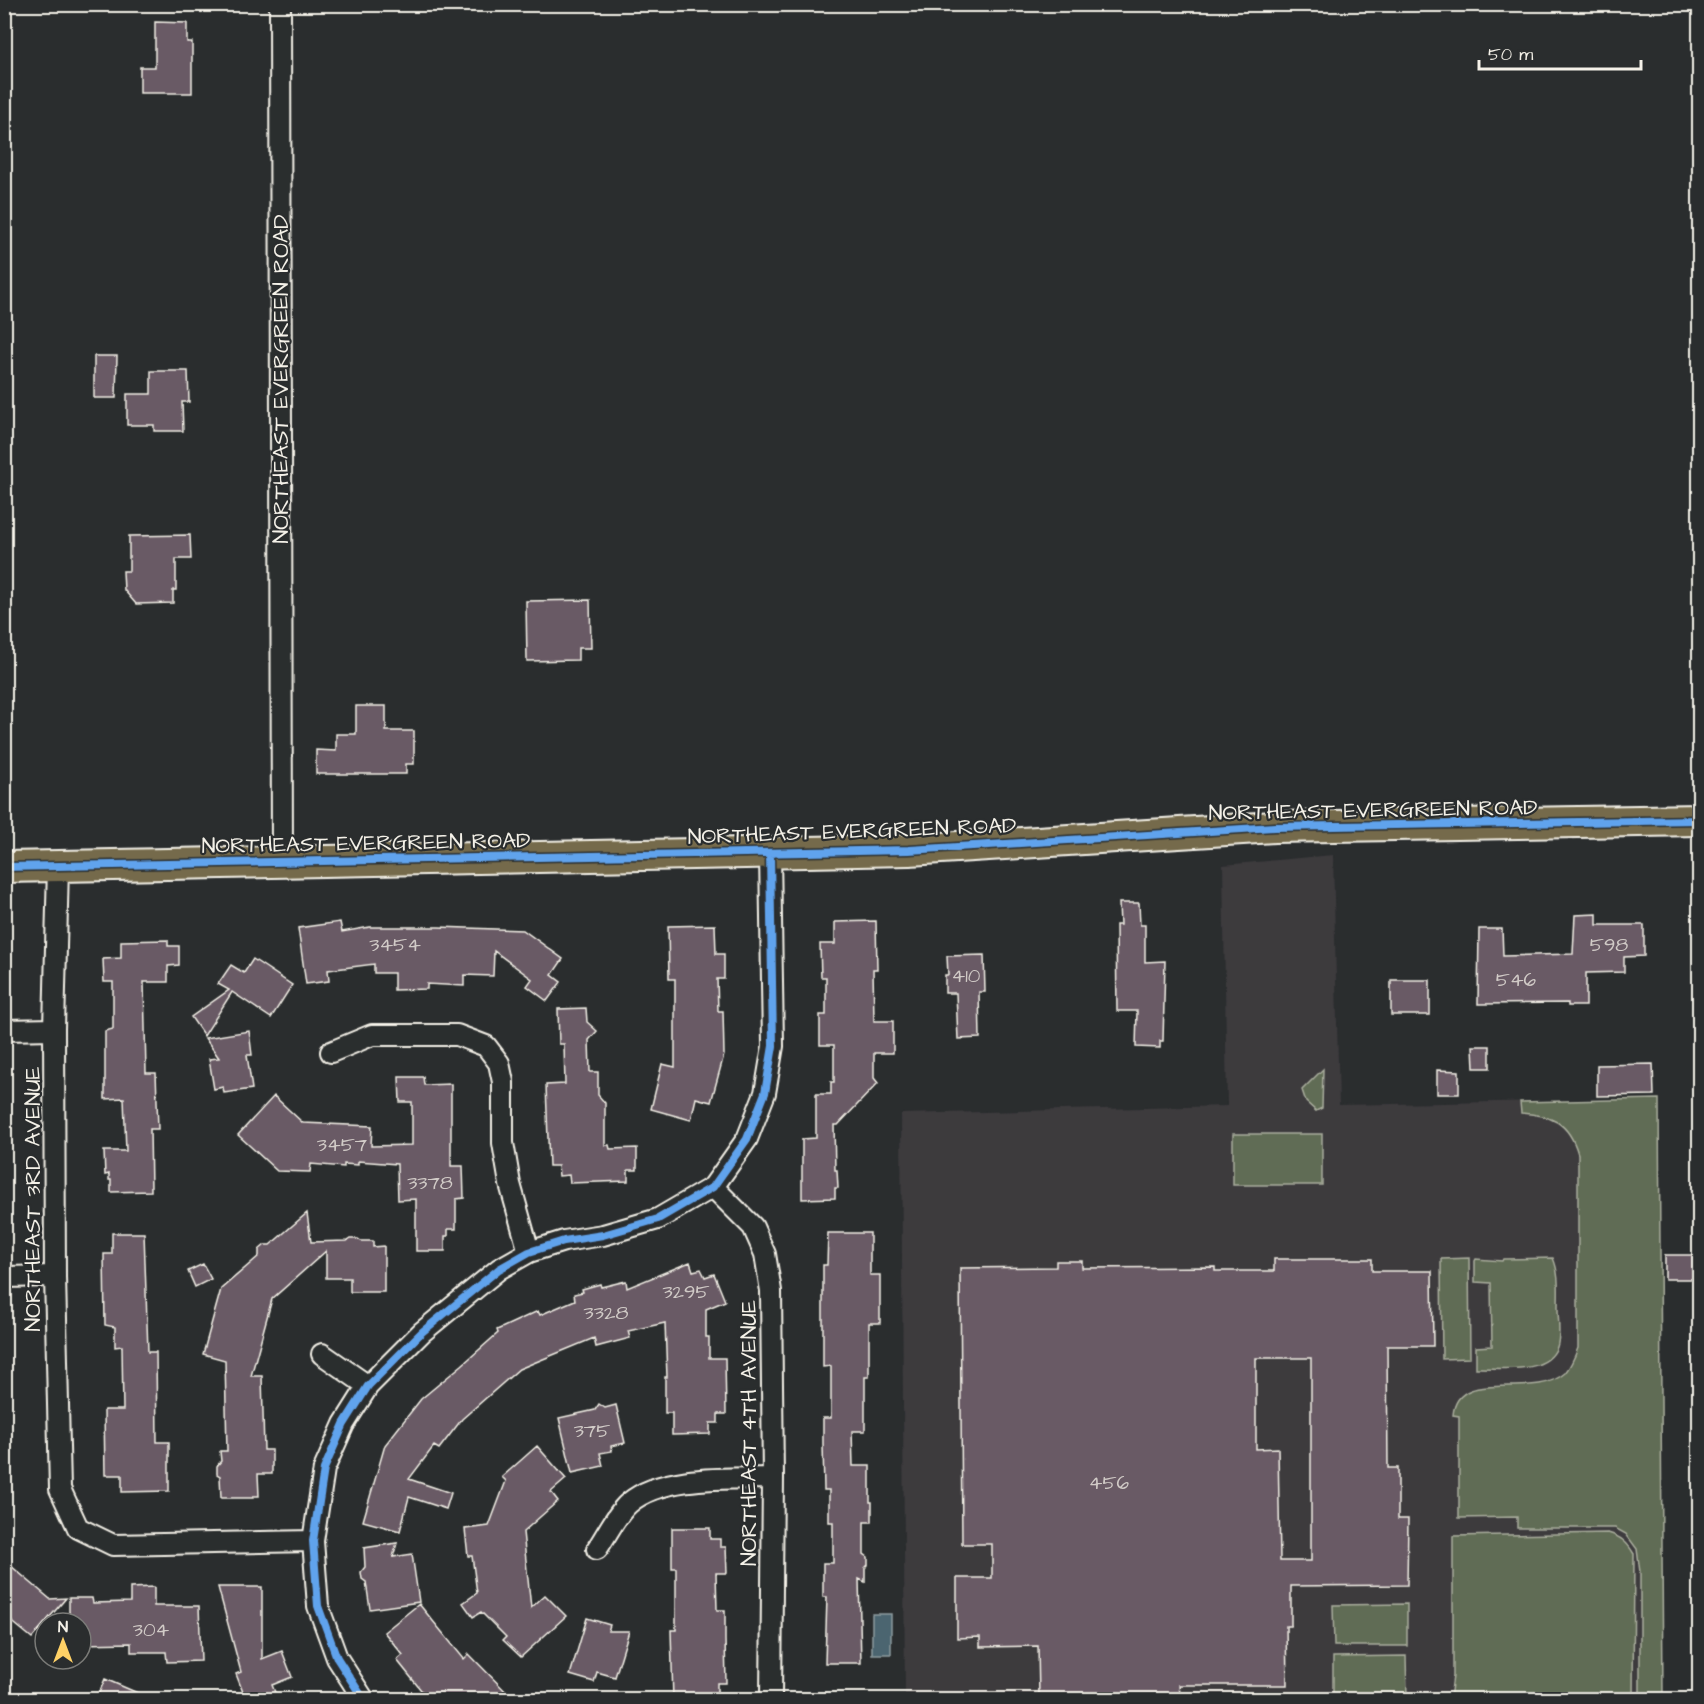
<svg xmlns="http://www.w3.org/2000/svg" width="1704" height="1704" font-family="'Architects Daughter',sans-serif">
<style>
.built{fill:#3d3a3e}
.green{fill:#616c54;stroke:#aaae9e;stroke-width:1.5}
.water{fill:#4c6570;stroke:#8f9da0;stroke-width:1.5}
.building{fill:#695a65;stroke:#f4f1e8;stroke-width:1.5;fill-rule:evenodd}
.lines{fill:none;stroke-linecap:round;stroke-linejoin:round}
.street-casing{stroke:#f4f1e8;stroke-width:24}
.primary-casing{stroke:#f4f1e8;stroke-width:34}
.street{stroke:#2a2d2e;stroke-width:20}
.primary{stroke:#756b4b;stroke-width:30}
.cycleway-casing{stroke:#2a2d2e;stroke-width:11}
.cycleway{stroke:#60a3ed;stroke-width:8}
.labels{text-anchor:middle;stroke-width:4.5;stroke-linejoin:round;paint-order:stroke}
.number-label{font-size:20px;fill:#d1cbc7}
.street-label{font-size:22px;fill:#f4f1e8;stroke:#2a2d2e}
</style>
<rect width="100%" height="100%" fill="#2a2d2e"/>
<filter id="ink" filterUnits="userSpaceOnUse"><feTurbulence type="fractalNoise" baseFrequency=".0167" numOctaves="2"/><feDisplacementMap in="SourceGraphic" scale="12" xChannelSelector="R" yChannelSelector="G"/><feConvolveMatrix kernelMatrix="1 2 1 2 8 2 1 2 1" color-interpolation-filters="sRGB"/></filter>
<g filter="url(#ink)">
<path class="built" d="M1333 855 1339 1105 1659 1099 1663 1699H905L901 1114 1227 1106 1223 865Z"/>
<path class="green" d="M1323 1069 1322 1108 1316 1111 1306 1102 1302 1090Z
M1659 1099 1663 1699 1640 1700V1572L1637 1549 1626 1534 1615 1528H1517V1517L1459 1518V1416L1453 1415C1457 1365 1533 1402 1565 1373 1571 1366 1575 1356 1578 1348V1154C1569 1122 1551 1115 1521 1113L1520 1102Z
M1233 1134H1322V1185H1233Z
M1469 1258 1470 1358 1442 1359 1441 1259Z
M1553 1258C1560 1274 1558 1292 1558 1309 1558 1320 1561 1336 1557 1347 1546 1376 1500 1367 1476 1368V1347L1492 1346 1491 1283 1475 1282V1261L1476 1259 1502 1261 1503 1259Z
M1608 1533C1621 1537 1627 1542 1634 1554L1633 1699H1450L1453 1676V1536Z
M1407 1604V1646H1334L1333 1605Z
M1406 1656 1407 1698H1333V1657Z"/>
<path class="water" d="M872 1614H891V1654H872Z"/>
<path class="building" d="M155 22 187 23V42H192V93H140V67H155Z
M94 356H117L116 398H94Z
M151 371H188L189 402H182L183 431H154V425H127V394H151Z
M190 535 191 559H176V590H173V603L136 604 124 590 123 571H129V536Z
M590 600 591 648H578V660L527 661 526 601Z
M356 706H386V731H414V764H406V774H316V750L336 751V734H356Z
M1119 903H1139L1140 925H1145V962L1165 961 1163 1041H1160V1048L1136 1047 1137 1011H1117L1116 925H1120Z
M1597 914V925H1644V956L1624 957V972L1586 973V1006H1568V1003L1478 1004 1479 929H1502L1503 956 1573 954 1575 915Z
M876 921 877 969H873L874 1021H893V1053H874V1078L878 1083 838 1125H834L835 1170H837L838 1188H835V1198L802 1199V1139L816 1138V1094H831V1082H834V1045H820V1015H826V977H821L820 944H835V922Z
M340 922 342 932 370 927H438L523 930 563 959 552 975 561 982 547 1001 527 986 532 979 494 951 493 976 464 975V986L427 984V989L394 990V973H374V964L328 970 329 981 306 984 298 928Z
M715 925 716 954H724V979H717L718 1011H723L724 1055 711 1102 696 1098 691 1120 651 1109 662 1064 675 1067V979H669L668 926Z
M168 940V946H179V965L168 966V982H144L146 1073H156L158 1129H150L151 1191 111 1192V1180H109V1174L105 1175 104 1151H126L124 1098 105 1099V1031L113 1029V982H104L103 959 121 958V941Z
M984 955 985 992H979L980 1038 958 1039 956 993H945V975H948L947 956Z
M253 959 292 985 271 1018 232 992 204 1036 191 1017 229 990 218 984 231 965 244 973Z
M1391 980H1430V1015H1391Z
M586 1008 587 1022 597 1031 589 1040 590 1072H598V1095L605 1103V1145H609L610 1149 637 1148V1170H628V1181L570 1183 569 1175 559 1176 558 1166H549L546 1085 565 1084 564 1044H559L558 1009Z
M249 1031 252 1055H247L252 1089 224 1093 223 1087 214 1089 209 1059 219 1058 205 1038Z
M1473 1046H1490V1068H1474Z
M1653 1064 1654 1095 1597 1096V1065Z
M1437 1070 1459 1071V1094H1437Z
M399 1077H423L424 1085 451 1084V1166H463L464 1198 456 1199V1229H448V1236H445V1251H416V1199L398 1200 397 1164 358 1161V1165L344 1164V1167L311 1164 310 1172 277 1171 238 1135 274 1096 303 1123 372 1126 371 1146 412 1145V1102H400Z
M307 1213 311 1242 347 1241 350 1239H358L361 1241H373V1247L384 1246V1292H350V1278H326V1251L272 1299 251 1376H262L264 1450H272V1474H258L259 1496H253V1498H221L220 1476 217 1474V1466L221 1461 220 1451H227L225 1360 203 1354 221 1289 259 1256V1250L265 1245H270Z
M112 1233H144L148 1352H156L157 1442H169V1491L122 1492V1475H105L104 1410H123L122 1346 115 1347V1327L105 1325 104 1254H112Z
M828 1233H870V1275H880V1323H869V1377H865V1431H852L853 1466H870V1502H872V1522H864V1554L868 1557V1565L865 1568V1582L859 1579 861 1663H825L827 1597H823V1563H833V1522H829V1490H824L823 1443V1418H831V1366L823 1367V1265H827Z
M1665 1255H1695V1279H1665Z
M1274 1259H1372V1271H1432L1433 1346H1387L1388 1468H1398V1519H1408L1407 1585 1291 1586V1626H1286L1287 1685H1179L1180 1694 1039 1696 1038 1646 980 1647V1637L957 1638V1578H992V1544H962L960 1268 1056 1267V1261H1082V1268L1215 1267V1271H1274ZM1256 1358H1311V1561H1280L1278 1448 1256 1449Z
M690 1262 693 1271 701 1269 705 1277 714 1274 725 1301 706 1309V1337H709V1358H725L726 1414H718V1423H710V1434L672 1435V1413H665V1377H667L665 1323 628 1331 630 1338 596 1347 594 1338 519 1369 462 1419 439 1449 434 1446 409 1479 451 1493 446 1509 409 1497 400 1531 363 1521 385 1445 421 1399 462 1365 498 1333 497 1330 538 1311 540 1315 575 1300 574 1294 583 1292 582 1289 600 1284 601 1287 626 1281 627 1288Z
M203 1264 211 1279 195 1287 188 1271Z
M599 1404 605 1408 616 1405 625 1443 611 1446 612 1451 600 1453 603 1466 572 1473 559 1418 595 1410Z
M537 1446 566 1479 551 1492 558 1501 523 1532 531 1608 545 1595 566 1616 521 1657 503 1640 506 1637 481 1612 473 1617 463 1603 477 1593 472 1556H468L465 1529 489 1526 506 1481 502 1477Z
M672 1528H710V1539H720V1547H726L727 1573H716L717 1610H725V1639L726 1683H717V1700H673L671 1630H676V1568H672Z
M397 1543 393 1557 412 1554 419 1602 370 1609 366 1582 362 1579 361 1572 365 1567 364 1548Z
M4 1560 50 1599 66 1598 32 1638 4 1615Z
M154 1587V1606H199L201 1661 167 1662 166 1652H131V1643L81 1644V1623H69V1598H92L93 1603 130 1602V1588Z
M218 1587H262V1659L282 1651 292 1677 272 1685 278 1700H246L236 1674 241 1672Z
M419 1604 464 1659 469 1654 514 1700H429L397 1660 403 1655 384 1632Z
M587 1618 610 1625 608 1631H629L615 1677 597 1672 594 1682 570 1675Z
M105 1679 154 1700H96Z"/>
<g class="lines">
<defs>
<path id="street" d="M280 4 282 862
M58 866 54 1029 55 1276 60 1489 78 1528 113 1545 313 1541
M4 1030 54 1029
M331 1052 372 1035H457L486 1046 499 1063 503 1082V1143L510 1184 529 1252
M713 1187 753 1227 765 1254 771 1291 773 1478 771 1700
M4 1277 55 1276
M322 1354 368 1386
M597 1549C606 1536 617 1513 629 1503 663 1474 731 1479 773 1478
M364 1700 337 1658 318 1606 313 1541 324 1469 344 1424 368 1386 422 1332 499 1269 529 1252 564 1241 603 1235 658 1219 713 1187 747 1139 765 1093 773 1046 770 853"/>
<path id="primary" d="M4 867 909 850 1274 827 1700 820"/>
</defs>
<use href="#street" class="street-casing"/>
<use href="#primary" class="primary-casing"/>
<use href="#street" class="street"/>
<use href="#primary" class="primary"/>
<defs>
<path id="cycleway" d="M4 867 909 850 1274 827 1700 820
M364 1700 337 1658 318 1606 313 1541 324 1469 344 1424 368 1386 422 1332 499 1269 529 1252 564 1241 603 1235 658 1219 713 1187 747 1139 765 1093 773 1046 770 853"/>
</defs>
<use href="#cycleway" class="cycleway-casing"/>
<use href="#cycleway" class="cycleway"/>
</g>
</g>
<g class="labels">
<g class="number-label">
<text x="395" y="951">3454</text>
<text x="1609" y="951">598</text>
<text x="966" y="982">410</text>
<text x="1516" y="986">546</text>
<text x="342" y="1151">3457</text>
<text x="430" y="1189">3378</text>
<text x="686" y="1298">3295</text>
<text x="606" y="1319">3328</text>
<text x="592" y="1437">375</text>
<text x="1109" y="1489">456</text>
<text x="151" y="1636">304</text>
</g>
<g class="street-label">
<text transform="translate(280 379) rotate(-90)" y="8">NORTHEAST EVERGREEN ROAD</text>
<text transform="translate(1373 809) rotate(-1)" y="8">NORTHEAST EVERGREEN ROAD</text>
<text transform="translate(852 830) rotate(-2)" y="8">NORTHEAST EVERGREEN ROAD</text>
<text transform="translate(366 842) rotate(-1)" y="8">NORTHEAST EVERGREEN ROAD</text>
<text transform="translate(32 1199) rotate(-90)" y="8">NORTHEAST 3RD AVENUE</text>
<text transform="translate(748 1433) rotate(-90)" y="8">NORTHEAST 4TH AVENUE</text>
</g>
</g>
<rect width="1704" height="1704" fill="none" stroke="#2a2d2e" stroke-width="24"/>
<rect x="12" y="12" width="1680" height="1680" fill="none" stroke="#f4f1e8" stroke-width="2" filter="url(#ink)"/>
<g transform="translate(63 1641)"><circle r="28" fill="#2a2d2e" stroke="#7b7b78" stroke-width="1.5"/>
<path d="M0-4.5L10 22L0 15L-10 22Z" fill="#ffd166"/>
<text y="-9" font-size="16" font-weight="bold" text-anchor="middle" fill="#f4f1e8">N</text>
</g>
<path d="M1479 60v9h162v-9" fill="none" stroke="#f4f1e8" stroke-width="3"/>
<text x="1488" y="60" font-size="18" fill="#f4f1e8" stroke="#2a2d2e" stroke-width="4.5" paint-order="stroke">50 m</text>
</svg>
